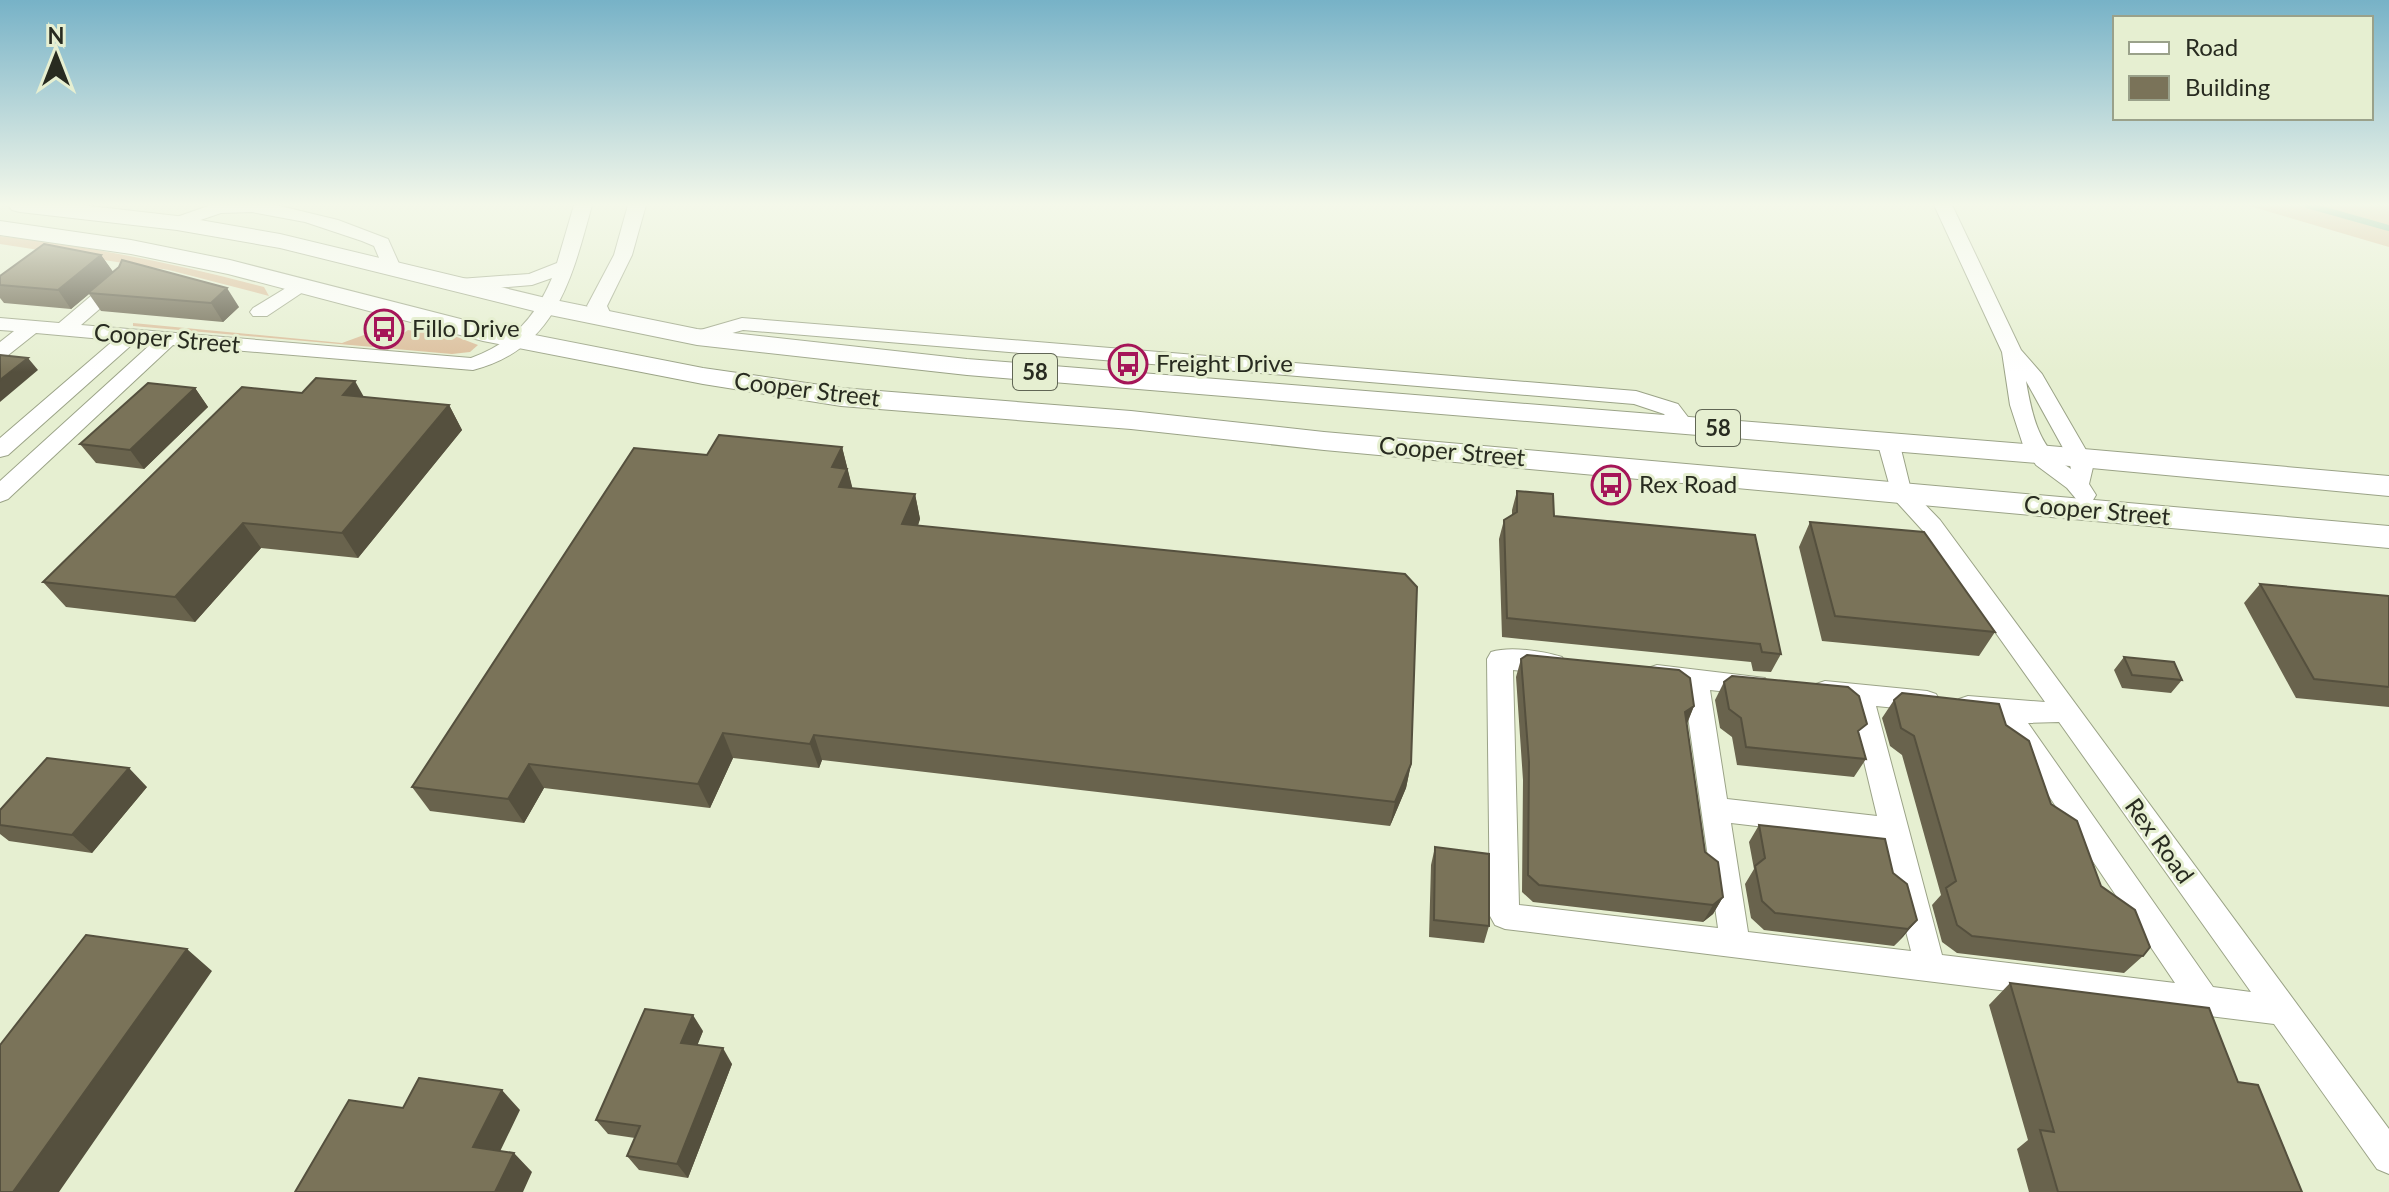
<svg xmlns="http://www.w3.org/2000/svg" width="2389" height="1192" font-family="Lato,sans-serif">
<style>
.green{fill:#dbbd9a}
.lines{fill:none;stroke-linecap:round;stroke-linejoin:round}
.stream{stroke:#6eae95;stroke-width:6}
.minor-casing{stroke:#9ba387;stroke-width:2}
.major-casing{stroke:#9ba387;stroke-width:2}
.minor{fill:#fff;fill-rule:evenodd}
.major{fill:#fff;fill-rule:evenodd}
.wall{fill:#69634d}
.shaded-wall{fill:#55503e}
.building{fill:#7a7359;stroke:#55503e;stroke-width:2}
.labels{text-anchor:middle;stroke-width:6;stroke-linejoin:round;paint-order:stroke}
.shield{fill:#e6efd1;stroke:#616655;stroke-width:2}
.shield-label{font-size:22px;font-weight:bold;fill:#282b20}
.poi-label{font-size:24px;fill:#282b20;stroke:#e6efd1;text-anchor:start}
.street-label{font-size:24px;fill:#282b20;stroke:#e6efd1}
</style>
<rect width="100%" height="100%" fill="#e6efd1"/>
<path class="green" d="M2246 205H2389V247Z
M0 236C89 246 177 264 264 287L269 296 169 270 0 244Z
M133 323 342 343 383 328 404 333 408 330 457 337 478 345 470 352 452 354 133 326Z"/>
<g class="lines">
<path class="stream" d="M2307 205 2389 228"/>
<defs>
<path id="minor" d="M211 205H276L338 220 388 239 401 268 399 272H385L374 246 362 241 305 222 252 212 221 213 177 228 168 223 171 219Z
M574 205H592C572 278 556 349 473 370L173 345 8 499 0 502V481L152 343 136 341 8 455 0 457V438L114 340 36 333 7 356 0 358V342L14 331 0 330V318L59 323 111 279H125L127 283 125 287 81 325 471 358C512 343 535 318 552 278L532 285 459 291 450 285 459 279 529 274 557 263Z
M628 205H646L632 255 607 306 612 317 609 321H595L587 306 614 255Z
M1934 205H1952L2021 350 2042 374 2090 457 2093 467 2089 484 2096 495 2093 500H2077L2067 488 2036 465 2023 445 2010 405 2002 352ZM2026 381 2068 457 2071 469C2039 449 2032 416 2026 381Z
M299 280 306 282 308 286 306 290 267 316H253L250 312 253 308Z
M742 318 1636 391 1678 404 1694 425 1683 432 1676 430 1664 414 1634 404 743 330 697 343 687 337 690 333Z
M1888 434 1896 436 1899 441 1911 490 1940 520 2389 1129V1174L2377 1169 2274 1024 1505 929 1495 925 1490 916 1487 659 1491 652C1510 646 1543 651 1562 657L1566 664 1562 671 1553 674 1513 670 1519 905 1718 928 1684 688 1648 682 1644 675 1648 668 1657 665 1765 678 1769 685 1765 692 1756 695 1710 690 1727 799 1877 816 1850 703 1816 698 1812 691 1816 684 1825 681 1927 691 1936 694 1940 701 1936 708 1927 711 1876 706 1942 955 2175 983 1997 719 1959 713 1955 706 1959 699 1968 696 2045 702 1924 532 1893 498 1877 441 1880 436ZM2059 722 2251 992 2213 987 2028 723ZM1731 823 1883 841 1911 951 1748 932Z"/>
<path id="major" d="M8 205H81L177 216 280 234 550 299 697 329 967 359 2038 445 2389 476V496L2038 463 967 375 697 345 550 315 280 248 177 230 20 212 12 210Z
M0 221 131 240 230 260 484 325 703 368 841 388 1131 411 1324 432 2389 526V548L1324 450 1131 429 841 406 703 384 483 341 228 274 131 254 0 235Z"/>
</defs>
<use href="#minor" class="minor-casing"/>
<use href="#major" class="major-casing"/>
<use href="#minor" class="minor"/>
<use href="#major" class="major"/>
</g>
<path class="wall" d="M101 255 113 272 239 307 223 322 101 311 89 294 71 309 4 303 0 298V276Z
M195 388 208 407 144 469 96 463 80 444Z
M302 393 364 397 449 405 462 430 358 558 261 548 195 622 66 607 43 582Z
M842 447 852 488 915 494 920 519 918 526 1411 764 1406 788 1390 826 822 760 819 768 733 758 710 808 544 788 524 823 430 811 412 787 707 455Z
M1517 491 1554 516 1781 654 1771 672 1753 671 1751 662 1502 637 1499 539 1504 520 1512 515V510Z
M1810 522 1995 632 1979 656 1822 641 1799 547Z
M2260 584 2389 596V707L2296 698 2244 603Z
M2124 657 2182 680 2171 693 2122 688 2114 670Z
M1521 659 1694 706 1687 724 1705 852 1723 897 1713 914 1703 922 1533 902 1522 892 1523 780 1516 677Z
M1724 682 1859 736 1866 759 1854 777 1737 765 1732 737 1720 728 1715 700Z
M1894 700 2006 725 2051 804 2143 956 2124 973 1957 953 1942 942 1932 905 1941 895 1902 755 1890 746 1882 718Z
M147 787 92 853 9 841 0 834V810Z
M1759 825 1893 873 1917 920 1894 946 1764 930 1751 918 1745 884 1754 869 1749 842Z
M1435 847 1489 926 1484 943 1429 937 1431 865Z
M2010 983 2238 1082 2302 1192H2029L2017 1149 2028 1140 1989 1005Z
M703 1031 697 1045 732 1064 688 1178 639 1170 627 1156 635 1138 608 1134 596 1120Z"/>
<path class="shaded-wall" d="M101 255 114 273 71 309 58 290Z
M227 288 239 307 223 322 211 303Z
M28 358 38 370 0 402V380Z
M355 381 369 406 343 395Z
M195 388 208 407 144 469 130 450Z
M449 405 462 430 358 558 342 533Z
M842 447 854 494 845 512 832 467Z
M915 494 920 519 908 549 902 524Z
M243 523 261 548 195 622 175 597Z
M1694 706 1686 725 1685 712Z
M723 733 733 758 710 808 698 784Z
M814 735 822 760 819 768 810 744Z
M529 764 544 788 524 823 508 799Z
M1411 764 1406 788 1390 826 1395 802Z
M129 768 147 787 92 853 72 835Z
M1723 897 1713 914 1703 922 1713 905Z
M1917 920 1903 937 1894 946 1908 929Z
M187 949 212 971 59 1192H13Z
M693 1015 703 1031 692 1059 681 1043Z
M723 1048 732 1064 688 1178 677 1164Z
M502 1090 520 1110 493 1166 473 1147Z
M514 1153 532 1172 523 1192H495Z"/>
<path class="building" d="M44 244 101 255 58 290 0 285V276Z
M122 260 227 288 211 303 88 293 119 267Z
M0 355 28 358 0 380Z
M316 378 355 381 343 395 449 405 342 533 243 523 175 597 43 582 242 387 302 393Z
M148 383 195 388 130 450 80 444Z
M719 435 842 447 832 467 847 469 839 487 915 494 902 524 1405 574 1417 587 1411 764 1395 802 814 735 810 744 723 733 698 784 529 764 508 799 412 787 634 448 707 455Z
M1517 491 1553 494 1554 516 1755 535 1781 654 1762 652 1760 644 1507 618 1504 520 1517 512Z
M1810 522 1924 532 1995 632 1835 616Z
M2260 584 2389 596V687L2314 679Z
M1527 655 1679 670 1690 678 1694 706 1685 712 1705 852 1718 862 1723 897 1713 905 1539 885 1528 875 1529 762 1521 659Z
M2124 657 2174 662 2182 680 2132 675Z
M1732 676 1848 687 1859 696 1867 724 1858 731 1866 759 1746 747 1741 718 1729 709 1724 682Z
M1902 693 1999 704 2006 725 2029 741 2051 804 2077 821 2101 886 2135 910 2150 947 2143 956 1972 936 1957 925 1946 888 1956 881 1914 736 1901 728 1894 700Z
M47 758 129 768 72 835 0 825V810Z
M1759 825 1885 839 1893 873 1907 884 1917 920 1908 929 1775 913 1762 901 1755 866 1765 858Z
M1435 847 1489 854V926L1434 920Z
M86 935 187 949 13 1192H0V1045Z
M2010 983 2209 1008 2238 1082 2258 1085 2302 1192H2058L2040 1130 2054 1132Z
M645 1009 693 1015 681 1043 723 1048 677 1164 627 1156 640 1126 596 1120Z
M419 1078 502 1090 473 1147 514 1153 495 1192H295L349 1100 403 1108Z"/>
<linearGradient id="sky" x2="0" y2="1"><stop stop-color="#77b2c7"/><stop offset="0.55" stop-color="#f4f8ea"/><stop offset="1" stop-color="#f4f8ea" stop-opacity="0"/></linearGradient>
<rect width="2389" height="372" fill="url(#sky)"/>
<defs>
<symbol id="bus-ring" viewBox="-11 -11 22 22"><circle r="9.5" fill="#e6efd1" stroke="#a51558" stroke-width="1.5"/><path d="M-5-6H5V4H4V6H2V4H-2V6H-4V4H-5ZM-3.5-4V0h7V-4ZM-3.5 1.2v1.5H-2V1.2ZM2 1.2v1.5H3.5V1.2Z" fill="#a51558"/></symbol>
</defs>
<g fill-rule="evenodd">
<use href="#bus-ring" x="362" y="307" width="44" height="44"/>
<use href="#bus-ring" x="1106" y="342" width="44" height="44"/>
<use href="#bus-ring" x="1589" y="463" width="44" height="44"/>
</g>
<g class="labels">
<g class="shield">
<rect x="1013" y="354" width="44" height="36" rx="6"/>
<rect x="1696" y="410" width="44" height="36" rx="6"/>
</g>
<g class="shield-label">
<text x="1035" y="380">58</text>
<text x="1718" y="436">58</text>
</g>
<g class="poi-label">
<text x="412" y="337">Fillo Drive</text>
<text x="1156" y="372">Freight Drive</text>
<text x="1639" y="493">Rex Road</text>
</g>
<g class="street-label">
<text transform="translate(167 339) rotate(5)" y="8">Cooper Street</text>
<text transform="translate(807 390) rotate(7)" y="8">Cooper Street</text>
<text transform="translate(1452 452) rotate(5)" y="8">Cooper Street</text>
<text transform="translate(2097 511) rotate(5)" y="8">Cooper Street</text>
<text transform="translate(2159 841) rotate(54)" y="8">Rex Road</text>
</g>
</g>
<rect x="2113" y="16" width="260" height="104" fill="#e6efd1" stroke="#9aa18a" stroke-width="2"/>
<rect x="2129" y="42" width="40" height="12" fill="#ffffff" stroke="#9aa18a" stroke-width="2"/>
<text x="2185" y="56" font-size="24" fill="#282b20">Road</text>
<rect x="2129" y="76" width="40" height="24" fill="#7a7359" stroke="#9aa18a" stroke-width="2"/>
<text x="2185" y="96" font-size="24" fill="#282b20">Building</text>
<g transform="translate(56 56)" stroke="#e6efd1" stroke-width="6" paint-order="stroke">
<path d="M0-6L14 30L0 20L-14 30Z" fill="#282b20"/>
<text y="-12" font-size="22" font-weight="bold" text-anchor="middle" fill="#282b20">N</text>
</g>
</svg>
